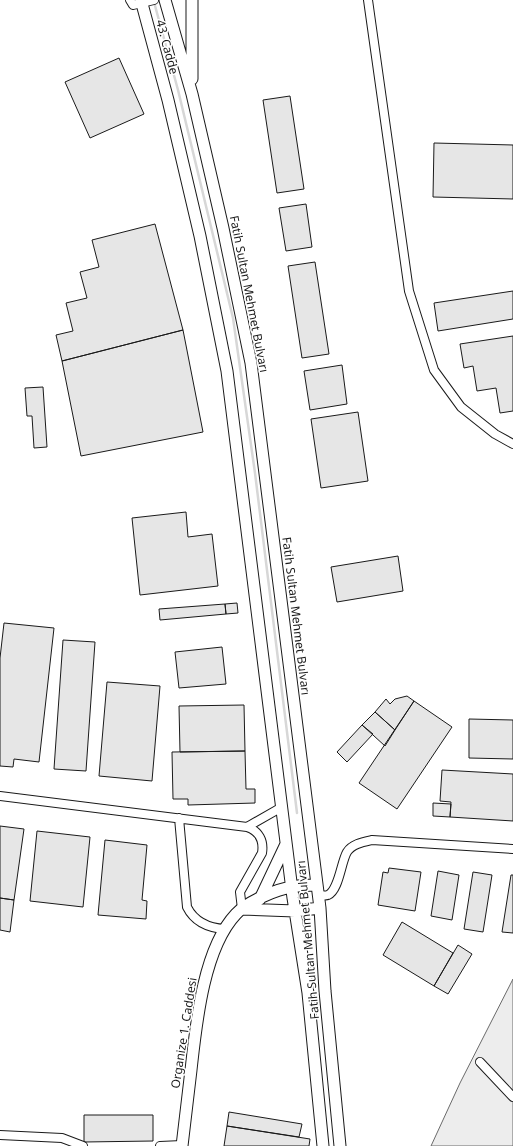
<svg xmlns="http://www.w3.org/2000/svg" width="513" height="1146" font-family="'Noto Sans',sans-serif">
<style>
.built{fill:#ededed;stroke:#6a6a6a}
.lines{fill:none;stroke-linecap:round;stroke-linejoin:round}
.stream{stroke:#d7d7d7;stroke-width:2.5}
.building{fill:#e6e6e6;stroke:#1a1a1a}
.street-casing{stroke:#1a1a1a;stroke-width:10}
.secondary-casing{stroke:#1a1a1a;stroke-width:13}
.street{stroke:#fff;stroke-width:8}
.secondary{stroke:#fff;stroke-width:11}
.labels{text-anchor:middle;stroke-width:3;stroke-linejoin:round;paint-order:stroke}
.street-label{font-size:12px;fill:#1a1a1a;stroke:#fff}
</style>
<rect width="100%" height="100%" fill="#fff"/>
<path class="built" d="M513 979V1146H431L460 1083Z"/>
<g class="lines">
<path class="stream" d="M154 2 178 90 233 318 255 473 297 813"/>
</g>
<path class="building" d="M119 58 144 114 90 138 65 82Z
M290 96 304 189 277 193 263 100Z
M434 143 513 145V199L433 197Z
M306 204 312 247 286 251 279 208Z
M155 224 183 330 62 361 56 335 73 331 66 303 87 298 80 272 99 267 92 240Z
M315 262 329 354 302 358 288 266Z
M513 291V319L438 331 434 303Z
M183 330 203 432 81 456 62 361Z
M513 336V411L500 413 496 388 477 391 473 366 464 368 460 344Z
M342 365 347 404 310 410 304 371Z
M43 387 47 447 34 448 32 416H27L25 388Z
M358 412 368 481 321 488 311 419Z
M186 512 188 537 212 534 218 586 140 595 132 518Z
M398 556 403 591 337 602 331 567Z
M237 603 238 613 226 614 225 604Z
M225 604 226 614 160 620 159 609Z
M4 623 54 628 39 762 14 759 13 767 0 766V658Z
M63 640 95 642 86 771 54 769Z
M222 647 226 684 179 688 175 652Z
M107 682 160 686 152 781 99 776Z
M407 696 414 701 395 730 375 712 386 699 390 704 395 699Z
M414 701 452 727 397 809 359 783Z
M244 705 245 751 180 752 179 706Z
M375 712 395 730 385 746 362 725Z
M469 719 513 720V759L469 758Z
M362 725 373 734 347 762 337 752Z
M245 751 246 789H255V803L188 805V799H173L172 752Z
M442 770 513 774V821L450 817 451 802 440 801Z
M433 803 451 804 450 817 433 816Z
M0 826 24 829 14 900 0 898Z
M37 831 90 837 83 907 30 901Z
M105 840 147 845 142 900 147 901 146 919 98 915Z
M389 868 421 872 415 911 378 905 383 872 388 873Z
M438 871 459 875 452 920 431 916Z
M473 872 492 875 483 932 464 929Z
M511 875H513V933L502 932Z
M0 898 14 900 10 932 0 930Z
M402 922 453 953 434 986 383 955Z
M458 945 472 954 448 994 434 986Z
M229 1112 302 1124 299 1137 227 1126Z
M84 1115H153V1141L84 1142Z
M227 1126 310 1139 309 1146H224Z"/>
<g class="lines">
<defs>
<path id="street" d="M130 0 133 5 154 0
M368 0 409 291 434 370 461 407 495 434 513 444
M0 796 247 827 282 807
M179 818 187 907C195 923 209 928 225 929
M319 895C321 895 326 896 328 895 339 890 341 862 347 852 352 844 363 842 372 840L513 849
M242 909 240 892 262 853C264 841 259 831 247 827
M480 1062 513 1097
M0 1135 62 1138 83 1146
M160 1146 182 1145"/>
<path id="secondary" d="M141 0 168 100 200 236 227 371 293 898 308 993 323 1146
M165 0 192 94 223 228 251 363 320 908 325 991 340 1146
M192 0V79
M260 899 286 844
M242 909 295 911 320 908
M182 1146C185 1121 188 1096 191 1070 196 1025 203 949 236 914 247 902 276 889 293 887 300 885 309 885 317 885"/>
</defs>
<use href="#street" class="street-casing"/>
<use href="#secondary" class="secondary-casing"/>
<use href="#street" class="street"/>
<use href="#secondary" class="secondary"/>
</g>
<g class="labels">
<g class="street-label">
<text transform="translate(167 47) rotate(75)" y="4">43. Cadde</text>
<text transform="translate(249 294) rotate(79)" y="4">Fatih Sultan Mehmet Bulvarı</text>
<text transform="translate(296 616) rotate(83)" y="4">Fatih Sultan Mehmet Bulvarı</text>
<text transform="translate(308 940) rotate(-95)" y="4">Fatih Sultan Mehmet Bulvarı</text>
<text transform="translate(184 1033) rotate(-81)" y="4">Organize 1. Caddesi</text>
</g>
</g>
</svg>
